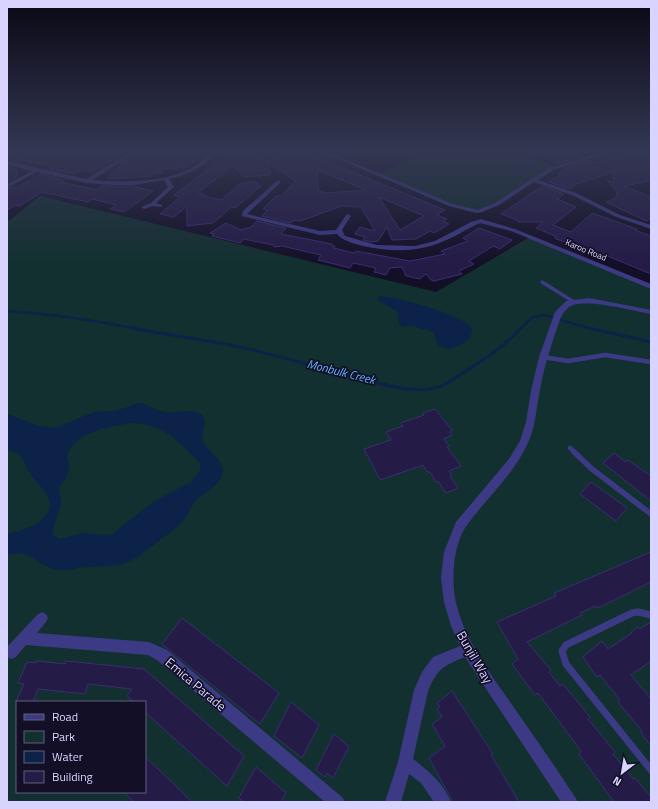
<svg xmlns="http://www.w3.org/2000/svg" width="658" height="809" font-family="'Titillium Web',sans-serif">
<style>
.green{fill:#12302f;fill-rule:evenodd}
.water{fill:#0c2248;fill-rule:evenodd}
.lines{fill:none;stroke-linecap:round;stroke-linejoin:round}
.stream-far1{stroke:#0c2248;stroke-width:2.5}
.stream{stroke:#0c2248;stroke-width:3}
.building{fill:#241b47;stroke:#3b2d73;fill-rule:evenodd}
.service-far3{stroke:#3d3a85;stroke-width:3.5}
.service-far2{stroke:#3d3a85;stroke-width:4.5}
.service-far1{stroke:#3d3a85;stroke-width:5.5}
.service{stroke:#3d3a85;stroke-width:7}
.minor{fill:#3d3a85;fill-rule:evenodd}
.labels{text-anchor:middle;stroke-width:3.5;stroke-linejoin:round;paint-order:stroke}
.far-street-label{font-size:9px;fill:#d9d4ff;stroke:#130f26}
.water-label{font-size:12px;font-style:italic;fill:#62b6ff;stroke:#130f26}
.near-street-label{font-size:13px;fill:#d9d4ff;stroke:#130f26}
</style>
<rect width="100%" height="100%" fill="#130f26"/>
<path class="green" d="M424 152H512L557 166 497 204 480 211 451 205 378 175Z
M40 196 436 292 530 237 651 287V802H7V222ZM17 702H145V792H17Z"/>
<path class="water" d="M380 296C401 298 458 313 472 328L471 336C463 346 445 355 436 342L435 334 429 330 418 328 414 325 403 327 399 324 398 312 378 300 379 297Z
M138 403C148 403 155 411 165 412 178 414 189 407 202 415 209 423 200 432 203 441 207 452 223 458 223 471 222 485 203 492 195 502 191 507 188 514 184 520 177 528 169 533 161 539 147 550 135 562 117 565 107 567 97 566 87 567 75 568 66 572 54 569 34 565 33 548 7 555V534C24 531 60 519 47 495 43 487 35 482 31 475 22 462 26 454 7 450V414L39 426 55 428 94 412 116 411ZM132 423C165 425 177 440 200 463V470L191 482 153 502 112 534 105 535 82 533 60 539 53 535C53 523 60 513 61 502 61 497 58 492 60 487 62 482 66 479 68 474 72 466 66 461 68 454 75 432 112 426 132 423Z"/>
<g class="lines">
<path class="stream-far1" d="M7 311C51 314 94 320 138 329
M520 329 533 317 544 315 592 329"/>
<path class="stream" d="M133 328C167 335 201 339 235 346 270 353 305 364 341 373 368 380 417 398 444 385 472 367 499 352 521 328
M589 328 651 342"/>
</g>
<path class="building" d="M7 152H126L92 172 81 170 73 174 50 169 54 167 19 159 18 162 7 160Z
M138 152H205L186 167 162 169V173H156L151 176 107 179 121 164Z
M231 152H243L266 161 288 152H304L445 210 437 215 447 219 443 221 449 224 434 233 430 231 416 239 392 240 387 227 378 241 371 242 363 240 365 237 355 234 360 227 375 231 361 207 342 206 300 221 294 220 291 223 262 216 267 211H266L267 210 263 209 276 196H281L296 181 268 163 271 175 245 177 232 166 198 193 203 194 201 195 221 200 240 184 254 181 261 186 240 204 235 208 231 207 213 223 187 226V206L174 217 160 214 180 197 174 195ZM317 170 366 190 326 193 318 191ZM379 197 424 216 400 230Z
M536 152H574L583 156 558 164Z
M638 152H651V181L624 186 651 197V218L646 221 606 202 616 198 617 192 607 180 614 183 613 172 577 184 570 189 549 182 560 175 558 174 568 169 565 168 590 160 595 163Z
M7 167 17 169 16 178 7 182Z
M41 174 64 180 60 182 97 190 101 186H132L153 191 124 212 110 209 116 205 93 199 88 202 42 192 20 206 15 205 7 210V189L15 186 14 189Z
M542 186 564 194 557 199 576 207 553 225 571 232 592 213 637 229 635 230 651 236V274L598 252 556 239 555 236 536 228 543 222H518L517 220 501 214Z
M257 221 286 228 281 234 332 244V246H335L334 248 354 253 356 251 410 261 445 254 441 251 468 241 463 238 479 228 512 240 500 249 493 246 469 261 474 264 459 271 462 274 434 281 431 280 426 274 420 279 406 276 402 267 390 268 386 275 374 272 376 268 353 263 350 268 318 260 321 255 282 246 274 247 273 245 244 239 240 243 212 236 214 234 210 233 226 223 241 230 251 227Z
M435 409 452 430 450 432 452 435 444 439 449 446 447 447 461 466 449 471 452 475 450 476 458 488 446 493 438 481 436 482 430 472H427L423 465 380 480 364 449 391 440 386 432 403 426 401 423 424 415 423 413Z
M614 453 626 462 628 460 651 476V501L603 463Z
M591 482 627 508 616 521 580 494Z
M651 552V582L598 608 595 606 580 613 582 615 527 642 551 670 549 672 560 686 563 684 590 717 588 719 615 752 613 754 633 779 635 778 651 797V802H614L579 754 581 751 538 693 535 695 512 664 518 659 497 622 556 596 554 593Z
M182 618 279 693 260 724 162 644Z
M651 622V661L631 675 651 699V746L641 733 642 731 618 702 620 700 600 675 597 677 583 657 602 641 608 649 632 633 631 632 638 627 640 629Z
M37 661 65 664 66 661 144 669 244 756 227 786 145 712V702H134L127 696 132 689 88 684 85 694 38 689 33 702H16L24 684 18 683 27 662 36 663Z
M452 691 493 754 491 755 519 802H453L429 758 445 746 432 724 442 717 437 709 440 707 437 703Z
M291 702 319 725 302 758 274 736Z
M334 734 349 747 333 778 327 773 325 777 316 770Z
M145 757 173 783 192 802H134L124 792H145Z
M256 767 286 793 281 802H244L239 798Z"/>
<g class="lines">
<path class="service-far3" d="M542 282 574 302"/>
<path class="service-far2" d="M543 357 568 361 605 355 651 362
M570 448 576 453"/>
<path class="service-far1" d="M574 452 592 469 651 514"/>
<path class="service" d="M651 615 638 612 632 613 566 645 562 651 566 664 651 770"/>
<path class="minor" d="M131 152H137L92 180C129 183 185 184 211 152H216C205 167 187 175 169 179L174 187 156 203 162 205V207L153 206 144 209 141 207 151 203 168 187 164 180 133 185H112L86 183 37 172 7 188V184L32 171 7 165V161L86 179Z
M322 152H328L453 204 478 210 495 203 549 168 603 152H611L553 170 538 180 576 193 620 215 651 225V229L616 217 572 195 534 182 499 205 482 212 476 213 449 206Z
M278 180 280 181V183L247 214 320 231 336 230 346 215 348 214 351 216 342 230 345 236 377 245 415 246 435 241 471 222 481 219 515 229 651 284V289L511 231 480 223C468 228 457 236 444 241 420 252 393 252 368 247 358 245 344 242 337 234L320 235 242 216 243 211Z
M589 298 651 310V314C634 311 582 297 569 307 560 314 559 324 555 334 549 353 543 371 540 390 536 408 536 426 528 443 513 476 485 499 465 528 453 547 451 581 456 603 466 644 494 678 517 712 537 740 556 768 575 797L578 802H561L465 657C443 666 438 668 428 691L413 759C429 771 443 783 451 802H434L421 783 409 774 401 802H385L398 762 414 690 422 672 433 657 460 646 451 626 444 602 441 578 444 552 456 522 509 459 520 441 526 422 531 391 539 357 555 312 566 301Z
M42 612 46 614 48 618 46 622 37 633 149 642 167 650 342 797 345 802H325L157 660 148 655 26 645 16 657 11 659 7 657V647L38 614Z"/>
</g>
<linearGradient id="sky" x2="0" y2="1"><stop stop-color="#0a0815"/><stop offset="0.57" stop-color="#333752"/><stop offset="1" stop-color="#333752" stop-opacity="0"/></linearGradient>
<rect width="658" height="265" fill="url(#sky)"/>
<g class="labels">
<g class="far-street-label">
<text transform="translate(586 250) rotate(22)" y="3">Karoo Road</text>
</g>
<g class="water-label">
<text transform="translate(341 372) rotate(14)" y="4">Monbulk Creek</text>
</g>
<g class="near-street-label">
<text transform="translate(475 657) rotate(60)" y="5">Bunjil Way</text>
<text transform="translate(196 684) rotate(40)" y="5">Emica Parade</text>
</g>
</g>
<rect width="658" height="809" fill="none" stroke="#d9d4ff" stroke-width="16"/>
<rect x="16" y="701" width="130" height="92" fill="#130f26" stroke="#625e7d"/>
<rect x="24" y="714" width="20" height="6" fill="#3d3a85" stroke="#625e7d"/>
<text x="52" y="721" font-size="12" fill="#d9d4ff">Road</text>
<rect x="24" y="731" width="20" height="12" fill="#12302f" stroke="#625e7d"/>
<text x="52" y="741" font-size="12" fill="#d9d4ff">Park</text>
<rect x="24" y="751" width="20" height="12" fill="#0c2248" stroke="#625e7d"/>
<text x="52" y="761" font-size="12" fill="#d9d4ff">Water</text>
<rect x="24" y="771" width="20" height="12" fill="#241b47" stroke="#625e7d"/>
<text x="52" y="781" font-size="12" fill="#d9d4ff">Building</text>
<g transform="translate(622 773) rotate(211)" stroke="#130f26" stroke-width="3" paint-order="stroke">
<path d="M0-3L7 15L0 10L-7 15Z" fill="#d9d4ff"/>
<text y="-6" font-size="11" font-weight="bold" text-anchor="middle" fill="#d9d4ff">N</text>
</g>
</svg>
